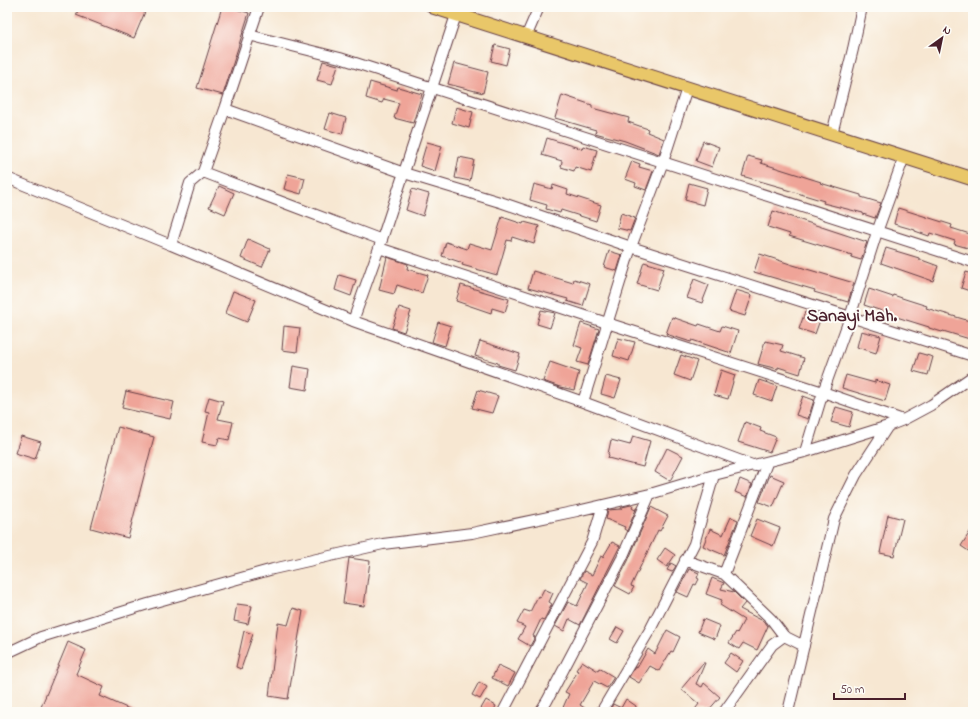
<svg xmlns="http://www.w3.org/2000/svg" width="980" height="719" font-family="'Indie Flower',sans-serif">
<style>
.building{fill:#efa498}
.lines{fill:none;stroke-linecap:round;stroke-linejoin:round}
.minor-casing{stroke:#643d44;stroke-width:12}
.major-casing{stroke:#643d44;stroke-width:15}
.minor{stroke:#fff;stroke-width:10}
.major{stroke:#e9c769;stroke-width:13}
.labels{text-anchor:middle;stroke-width:4;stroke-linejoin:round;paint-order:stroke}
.neighbourhood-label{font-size:18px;font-weight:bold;fill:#4a1f2b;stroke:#fdfcf7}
</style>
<rect width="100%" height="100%" fill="#fdfcf7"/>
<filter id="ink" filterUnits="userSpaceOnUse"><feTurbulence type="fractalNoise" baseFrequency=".025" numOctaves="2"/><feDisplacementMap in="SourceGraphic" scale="8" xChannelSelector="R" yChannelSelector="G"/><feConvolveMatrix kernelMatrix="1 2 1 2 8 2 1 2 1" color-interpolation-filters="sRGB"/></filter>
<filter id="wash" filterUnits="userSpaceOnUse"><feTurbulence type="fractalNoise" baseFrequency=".012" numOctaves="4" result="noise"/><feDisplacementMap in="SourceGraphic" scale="16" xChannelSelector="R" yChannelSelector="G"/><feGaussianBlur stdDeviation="0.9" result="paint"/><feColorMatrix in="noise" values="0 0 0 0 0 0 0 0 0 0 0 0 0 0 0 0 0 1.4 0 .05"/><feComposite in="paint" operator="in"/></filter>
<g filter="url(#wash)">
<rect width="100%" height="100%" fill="#f7e7d2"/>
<g id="blocks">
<path class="building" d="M80 7H147L134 38 76 15Z
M222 7H229L249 13 223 95 197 88Z
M495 45 510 49 506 65 491 61Z
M323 61 338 65 332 84 317 80Z
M454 63 488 72 483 93 448 84Z
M370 82 397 90 398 87 422 94 413 123 394 118 399 103 384 99 382 103 366 98Z
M562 95 592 105V108L629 118 628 122 648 129 647 132 664 139 659 154 625 141 595 133 596 130 555 118Z
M456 107 473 112 469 128 452 123Z
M330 113 346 118 342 134 325 129Z
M547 138 582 149 583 146 597 150 591 172 575 167 574 171 561 167 562 161 542 155Z
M703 141 719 147 712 167 696 161Z
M427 142 442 146 435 171 420 166Z
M748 156 762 160 761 163 780 169 821 182 820 183 861 195V197L881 203 875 218 863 214V213L823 203 824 201 784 189V188L742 176Z
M459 157 474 160 470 181 455 178Z
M632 161 640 164 639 167 653 171 646 190 635 186 636 183 625 179Z
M288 174 305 178 301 194 284 189Z
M689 183 707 188 703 205 685 200Z
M534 184 552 189 553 185 568 190 567 194 601 205 596 221 561 210 560 213 546 209 547 205 530 200Z
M219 186 234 193 225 214 209 207Z
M412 189 429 194 423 216 406 210Z
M898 208 952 225 951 228 973 235 968 248 954 244 955 241 930 233 929 236 915 231V230L894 224Z
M773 211 867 242 861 260 851 257 852 255 789 236 790 234 768 227Z
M621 213 635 218 630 231 617 228Z
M502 217 523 224 524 222 539 226 534 244 512 237 511 241 507 240 497 275 462 265 463 263 442 256 446 242 467 249 469 243 492 250Z
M248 239 270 249 262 267 241 258Z
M886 248 919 258V259L938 266 933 281 881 263Z
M609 251 622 255 617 271 604 267Z
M760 254 793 265 854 283 848 302 814 292 815 290 754 272Z
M387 257 408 264 407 269 428 275 422 293 397 285 394 294 379 290Z
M644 262 664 268 657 290 637 284Z
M533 271 573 283 574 279 590 284 583 306 567 301 568 299 528 288Z
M966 272 973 274V292L961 288Z
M339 275 356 280 351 296 335 290Z
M694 279 709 285 702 303 687 298Z
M461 285 509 299 505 312 492 308 491 313 456 301Z
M869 289 893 297V295L905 299 927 306 926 308 973 322V340L943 331 942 332 929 328V327L887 314 888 313 864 305Z
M736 290 752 295 745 316 729 311Z
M233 291 256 300 247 322 225 313Z
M399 307 411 311 404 332 392 328Z
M541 310 555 313 550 328 537 324Z
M805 312 821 317 815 334 799 329Z
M672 317 698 326 699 324 720 331 722 326 738 331 731 353 692 340 691 342 666 334Z
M438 322 451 326 445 346 432 342Z
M581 323 599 329 588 365 577 362 582 348 574 345Z
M284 326 300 328 297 352 282 350Z
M861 331 881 336 876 353 857 347Z
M618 338 635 342 629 361 613 356Z
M480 341 520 354 515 370 498 365V363L475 356Z
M765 341 783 345 781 351 804 358 800 374 778 367V369L758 364Z
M919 353 933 357 928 375 913 371Z
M681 355 697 361 690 381 674 375Z
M550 362 579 372 574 390 560 387 543 381Z
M293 366 310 369 307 390 290 387Z
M721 370 735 375 728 399 714 395Z
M846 375 875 383V380L890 385 885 401 842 388Z
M606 376 621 380 615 398 601 394Z
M759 380 777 386 772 401 754 395Z
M478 390 498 396 492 413 472 408Z
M126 391 174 402 170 419 122 408Z
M803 396 814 400 808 419 796 415Z
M209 397 223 401 218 419 233 422 229 440 219 438 217 445 202 442 209 412 205 411Z
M836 407 853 412 849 427 831 422Z
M745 422 761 428 760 431 776 437 770 452 738 442Z
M118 427 154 437 128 538 91 528Z
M21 436 41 442 35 459 15 453Z
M633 436 650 441 643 467 608 458 609 455 608 454 611 440 630 445Z
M667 448 683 456 670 481 655 472Z
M770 475 784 481 773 507 759 502Z
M740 479 752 484 747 497 735 492Z
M631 505 633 506 632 508 635 510 637 507 627 531 624 529 625 527 606 519 608 510 621 509 622 507Z
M651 507 668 516 660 531 658 530 631 586 634 587 630 594 615 586 628 561Z
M888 515 903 519 894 556 880 553Z
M731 517 738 520 724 555 703 546 710 529 723 535Z
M757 519 780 528 773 546 750 536Z
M973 527V548L970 552 961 546Z
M612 542 620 546 580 625 569 619 564 631 555 626 568 602 577 606 588 583 580 579 584 571 592 575 601 556 603 557Z
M665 548 675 555 667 567 657 560Z
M349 558 370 561 364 606 343 603Z
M671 563 676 566 672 572 667 570Z
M689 569 699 573 697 578 699 579 696 585 694 584 688 597 677 592Z
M712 578 724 583 721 589 734 592 745 603 740 609 765 622 768 626 757 650 743 643 739 649 729 643 736 632 737 633 744 620 720 605 722 600 706 594Z
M544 589 553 593 549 602 552 604 544 620 541 619 533 636 535 637 530 646 518 639 525 627 517 623 524 610 530 612 538 596 540 597Z
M237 604 252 606 248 624 234 621Z
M293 608 303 611 288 699 269 696 278 623 288 625Z
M703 619 720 626 715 639 698 632Z
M617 627 624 631 617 643 610 639Z
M667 630 680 637 673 652 671 651 659 671 650 666 639 683 629 677 635 667 637 668 648 649 655 654Z
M244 631 253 634 241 669 236 667Z
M68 642 86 650 76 674 104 687 100 696 136 712H39Z
M731 653 743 661 736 672 724 663Z
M582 661 598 671 599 668 614 677 607 688 594 681 580 705 591 712H561L569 694 565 692 578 671 576 670Z
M703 663H705L696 684 702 687 704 683 720 697 707 712H693L699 704 681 689Z
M498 665 515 673 508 686 492 678Z
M479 682 487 687 480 699 472 695Z
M626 699 636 706 635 712H609L613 704 621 708Z
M486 700 496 706 493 712H479Z"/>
</g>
</g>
<g filter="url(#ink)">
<use href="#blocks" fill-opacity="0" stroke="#643d44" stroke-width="1"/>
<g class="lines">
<defs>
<path id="minor" d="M259 7 225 109 404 173 503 203 631 247 973 356
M249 35 340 58 973 262
M526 37 539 7
M225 109 203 172 190 183 171 245 353 321 583 402 755 466
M832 134 853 49 862 7
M203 172 382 240
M7 178 171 245
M379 248 607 323 823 392 903 420
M353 321 379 248 456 15
M583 402 631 247 663 162 687 88
M805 452 823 392 850 317 877 232 904 157
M685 560 724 574 771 619 784 636 804 646
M724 574 767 463
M7 653 41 637 148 604 273 569 383 544 472 533 577 511 650 494 714 475 805 452 888 426 903 420 931 405 973 376
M503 712 592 542 603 505
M540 712 547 701 622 558 650 494
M601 712 651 628 694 544 714 475
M724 712 772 645 784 636
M788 712 834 519 856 475 888 426"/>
<path id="major" d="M433 7 973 179"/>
</defs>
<use href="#minor" class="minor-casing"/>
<use href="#major" class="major-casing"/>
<use href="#minor" class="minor"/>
<use href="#major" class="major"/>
</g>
</g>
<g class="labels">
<g class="neighbourhood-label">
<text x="852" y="321">Sanayi Mah.</text>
</g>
</g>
<rect width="980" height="719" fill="none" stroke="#fdfcf7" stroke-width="24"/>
<g transform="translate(942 38) rotate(33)" stroke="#fdfcf7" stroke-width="3" paint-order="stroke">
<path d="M0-3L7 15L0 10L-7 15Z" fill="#4a1f2b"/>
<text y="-6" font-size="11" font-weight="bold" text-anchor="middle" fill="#4a1f2b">N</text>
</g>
<path d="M834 693v6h71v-6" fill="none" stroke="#4a1f2b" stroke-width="2"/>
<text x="840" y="693" font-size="12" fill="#4a1f2b" stroke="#fdfcf7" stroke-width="3" paint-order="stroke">50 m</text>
</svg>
